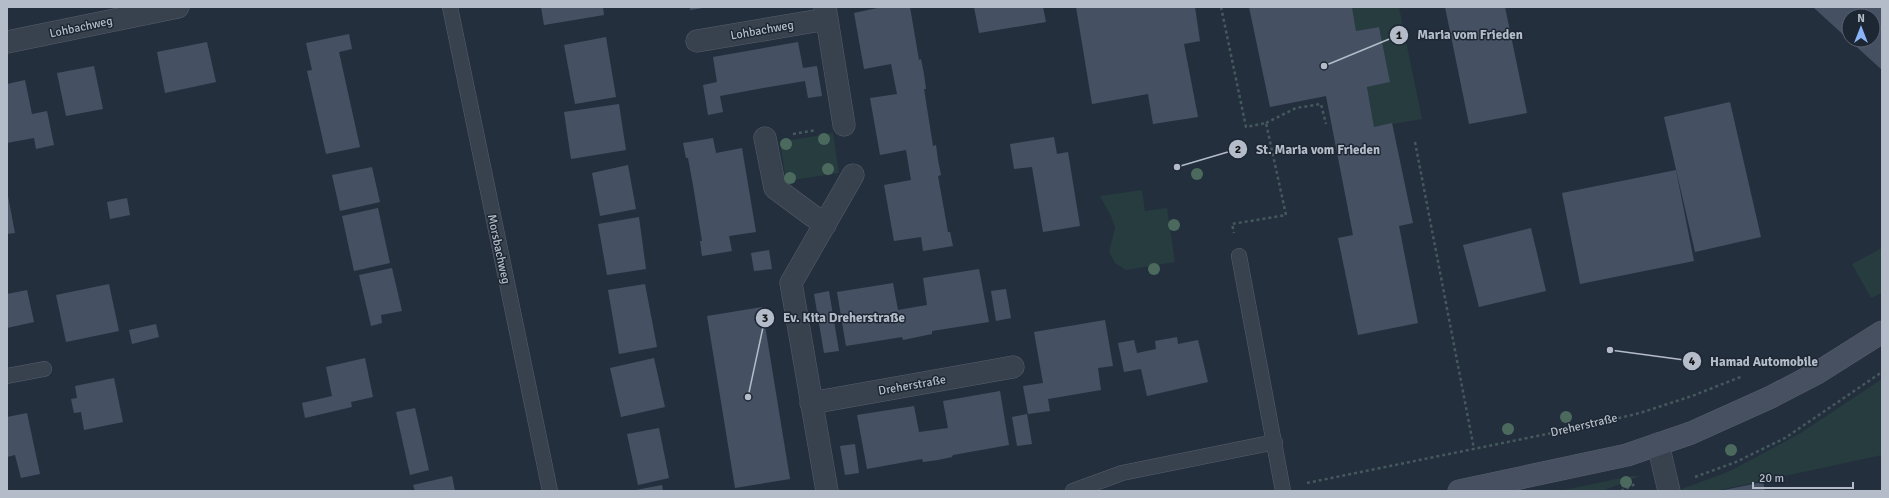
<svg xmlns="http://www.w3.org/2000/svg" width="1889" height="498" font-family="Signika,sans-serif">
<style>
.green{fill:#263c3f}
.building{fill:#455162}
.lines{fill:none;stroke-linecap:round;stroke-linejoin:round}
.lane-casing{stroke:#565f6c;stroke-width:16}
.street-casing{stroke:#565f6c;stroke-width:23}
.secondary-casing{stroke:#565f6c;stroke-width:23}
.path{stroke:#44595c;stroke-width:2.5;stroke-dasharray:3 3;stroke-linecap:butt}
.lane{stroke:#38414e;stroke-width:15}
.street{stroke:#38414e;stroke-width:22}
.secondary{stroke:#465061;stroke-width:22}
.tree{fill:#4b6a5d}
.labels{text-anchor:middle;stroke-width:3;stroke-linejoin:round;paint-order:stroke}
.street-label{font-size:12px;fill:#b4bcc9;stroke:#1d2633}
.leader{fill:none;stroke:#b4bcc9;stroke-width:1.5}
.callout-dot{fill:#b4bcc9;stroke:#1d2633;stroke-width:1.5}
.mark-label{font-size:12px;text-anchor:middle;font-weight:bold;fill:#111}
.callout-label{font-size:13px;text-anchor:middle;font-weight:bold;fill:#b4bcc9;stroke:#1d2633;stroke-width:3;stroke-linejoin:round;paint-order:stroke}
</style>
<rect width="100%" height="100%" fill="#242f3e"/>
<path class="green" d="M1352 7H1399L1422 119 1374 127 1367 87 1390 82 1379 27 1356 31Z
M833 133 839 173 786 181 780 142Z
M1142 190 1145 211 1167 208 1175 262 1126 270 1115 263 1109 252 1115 228 1111 216 1100 196Z
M1882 248V293L1871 298 1852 264Z
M1882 379V455L1715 491H1682V489L1730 471 1799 434Z
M1631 476H1640L1602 491 1564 490Z"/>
<path class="building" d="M541 7H603L604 15 544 25Z
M690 7H703V8L690 10Z
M882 7H910L919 60 921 59 924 74 926 89H924L933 146 936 145 938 160 941 175 938 176 948 232H950L953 246 923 251 921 237 894 241 884 185 911 180 906 150 880 155 870 98 897 94 891 64 864 69 854 13Z
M974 7H1043L1046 22 979 33Z
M1076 7H1195L1200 41 1184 44 1198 117 1153 124 1148 94 1092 104Z
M1249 7H1352L1356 31 1379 27 1390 82 1367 87 1374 127 1392 123 1413 223 1399 226 1418 323 1358 335 1338 238 1353 235 1326 96 1270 107Z
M1445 7H1505L1527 113 1469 124Z
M1813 7H1882V70L1849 40H1873V16H1849V40Z
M349 34 352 49 339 52 360 147 326 154 307 71 312 70 306 43Z
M606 37 616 97 575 104 564 45Z
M207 42 216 82 165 93 157 52Z
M798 42 803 68 817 66 822 96 808 98 805 81 763 88 720 96 723 112 708 115 703 85 717 82 713 57Z
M94 66 103 109 66 116 57 73Z
M25 80 32 114 47 111 54 145 36 149 34 138 7 143V84Z
M1730 102 1761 237 1695 252 1664 117Z
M619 104 626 150 571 159 564 112Z
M1054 137 1057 154 1068 152 1080 226 1043 232 1032 167 1014 169 1010 144Z
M713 138 716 153 742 148 756 232 729 236 732 251 702 256 700 241H702L693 185 688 158H686L683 143Z
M628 165 636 209 600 216 592 173Z
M372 167 380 202 340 211 332 175Z
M1676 170 1694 261 1580 284 1562 193Z
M8 196 15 233 7 234V197Z
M127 198 130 215 110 219 107 202Z
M378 208 390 263 354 271 342 216Z
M639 217 646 269 607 275 598 224Z
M1531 228 1546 291 1479 307 1463 245Z
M769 250 772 269 754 271 751 253Z
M392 268 402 311 381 315 382 323 371 326 359 275Z
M979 269 989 322 932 331V334L903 340 902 337 846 346 837 292 893 283 898 310 927 305 923 278Z
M109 284 119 331 66 342 56 295Z
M645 284 657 347 619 354 608 290Z
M1006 289 1011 318 996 321 991 291Z
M27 290 34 322 7 328V294Z
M829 291 839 351 824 353 814 294Z
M762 307 790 479 735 488 707 316Z
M1105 320 1113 366 1098 368 1101 390 1048 399 1050 411 1028 414 1023 386 1043 383 1034 332Z
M156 324 159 337 132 344 129 330Z
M1177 337 1178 344 1198 340 1208 382 1147 396 1141 369 1124 372 1118 343 1134 340 1137 353 1156 349 1155 341Z
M365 358 373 397 351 402 352 407 305 418 302 403 332 396 326 367Z
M654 358 665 407 621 417 610 368Z
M114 378 123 422 84 430 81 412 74 413 71 399 77 398 75 386Z
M1000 391 1009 445 953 455 952 457 938 460 923 462 922 459 867 469 857 415 914 406 919 432 948 428 943 401Z
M415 408 429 470 410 475 396 412Z
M27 413 40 474 21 478 15 455 7 457V417Z
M1027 414 1032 444 1017 446 1012 417Z
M659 428 669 478 638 485 627 434Z
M855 444 859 473 845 475 840 446Z
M452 476 455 491H415L413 485Z
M1763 482 1765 491H1724V490Z
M662 485 663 491H636V490Z"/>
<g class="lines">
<defs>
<path id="lane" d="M450 7 550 491
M1239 256 1283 491
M7 376 44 369
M1073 491 1122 473 1275 442"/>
<path id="street" d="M825 7 844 125
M697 41 827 19
M7 42 178 7
M765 138 775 188 825 225
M811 403 1013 367
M1658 444 1669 491
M827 491 791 283 853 175"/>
<path id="secondary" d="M1459 491 1627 455 1691 433 1771 397 1817 373 1882 332"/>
</defs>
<use href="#lane" class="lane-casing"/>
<use href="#street" class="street-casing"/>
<use href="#secondary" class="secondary-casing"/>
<path class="path" d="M1221 7 1246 127 1266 123 1286 215 1232 224 1234 233
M1266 123 1296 108 1321 104 1326 124
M793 134 816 130
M1415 142 1474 449
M1695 477 1736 462 1785 438 1882 372
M1307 483 1586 426 1640 413 1692 396 1743 376
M1621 491 1635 484"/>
<use href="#lane" class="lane"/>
<use href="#street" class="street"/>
<use href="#secondary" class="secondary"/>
</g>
<g class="tree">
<circle cx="824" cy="139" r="6"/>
<circle cx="786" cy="144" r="6"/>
<circle cx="828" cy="169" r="6"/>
<circle cx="1197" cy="174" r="6"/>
<circle cx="790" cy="178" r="6"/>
<circle cx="1174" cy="225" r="6"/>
<circle cx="1154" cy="269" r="6"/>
<circle cx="1566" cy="417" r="6"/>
<circle cx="1508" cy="429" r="6"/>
<circle cx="1731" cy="450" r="6"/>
<circle cx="1626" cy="482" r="6"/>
</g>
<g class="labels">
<g class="street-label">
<text transform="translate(81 27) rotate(-12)" y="4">Lohbachweg</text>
<text transform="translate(762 30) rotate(-10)" y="4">Lohbachweg</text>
<text transform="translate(499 249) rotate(78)" y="4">Morsbachweg</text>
<text transform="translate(912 385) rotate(-10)" y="4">Dreherstraße</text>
<text transform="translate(1584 425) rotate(-13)" y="4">Dreherstraße</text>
</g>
</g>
<path class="leader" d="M1324 66L1399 35M1177 167L1238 149M748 397L765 318M1610 350L1692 361"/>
<g class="callout-dot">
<circle cx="1324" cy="66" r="4"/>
<circle cx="1177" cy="167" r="4"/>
<circle cx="748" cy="397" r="4"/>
<circle cx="1610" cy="350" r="4"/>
<circle cx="1399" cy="35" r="10"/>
<circle cx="1238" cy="149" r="10"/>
<circle cx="765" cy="318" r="10"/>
<circle cx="1692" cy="361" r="10"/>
</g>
<g class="mark-label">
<text x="1399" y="39">1</text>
<text x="1238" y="153">2</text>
<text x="765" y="322">3</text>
<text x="1692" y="365">4</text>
</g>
<g class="callout-label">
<text x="1470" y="39">Maria vom Frieden</text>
<text x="1318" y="154">St. Maria vom Frieden</text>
<text x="844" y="322">Ev. Kita Dreherstraße</text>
<text x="1764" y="366">Hamad Automobile</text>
</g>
<rect width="1889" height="498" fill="none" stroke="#b4bcc9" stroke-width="16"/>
<g transform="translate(1861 28)"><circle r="19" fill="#1d2633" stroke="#59626f"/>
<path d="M0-3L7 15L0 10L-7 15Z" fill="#8ab4f8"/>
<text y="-6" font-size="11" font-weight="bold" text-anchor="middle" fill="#b4bcc9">N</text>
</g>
<path d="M1753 482v6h100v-6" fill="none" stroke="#b4bcc9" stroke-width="2"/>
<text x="1759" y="482" font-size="12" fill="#b4bcc9" stroke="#1d2633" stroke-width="3" paint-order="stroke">20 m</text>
</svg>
